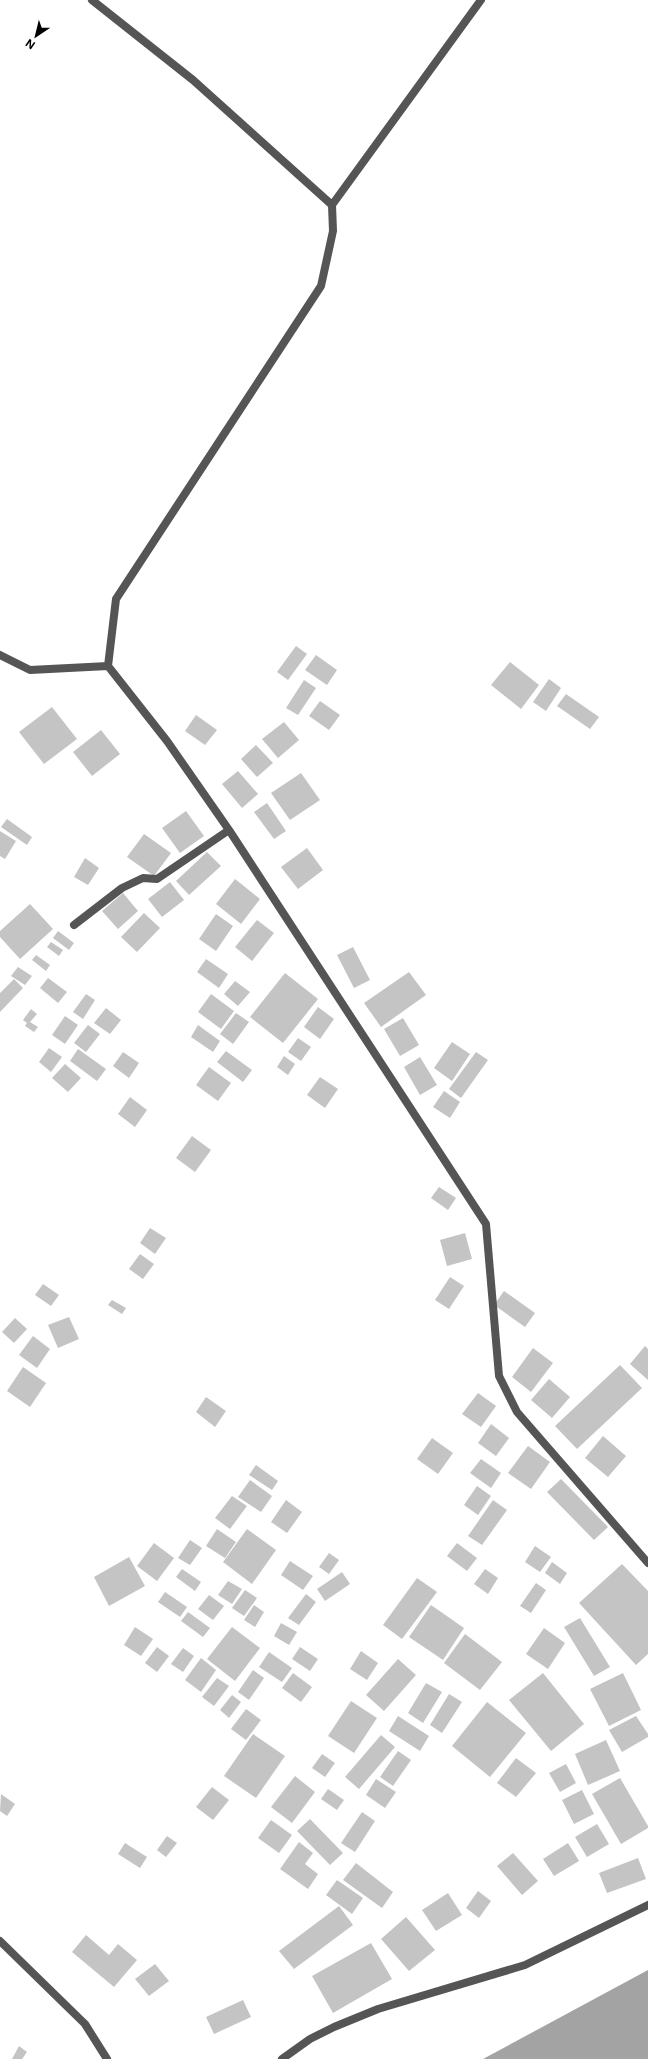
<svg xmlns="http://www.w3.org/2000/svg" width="648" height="2059" font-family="Inter,sans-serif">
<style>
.water{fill:#a3a3a3}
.building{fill:#c4c4c4}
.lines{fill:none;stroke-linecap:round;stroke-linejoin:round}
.street{stroke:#555;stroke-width:8}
</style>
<rect width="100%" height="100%" fill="#fff"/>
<path class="water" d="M648 1970V2059H483Z"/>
<path class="building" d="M296 646 307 654 288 680 277 672Z
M316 655 337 670 327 685 305 670Z
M510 662 539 685 521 709 491 685Z
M549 679 561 688 546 711 533 702Z
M304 680 316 688 298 715 286 708Z
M566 694 599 717 590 729 557 706Z
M320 701 340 715 329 730 309 716Z
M52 707 77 739 44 764 19 732Z
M196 715 217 730 205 745 185 731Z
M284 722 299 740 278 758 262 739Z
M101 730 120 754 92 776 73 752Z
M256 745 273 763 257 777 241 759Z
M238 771 258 794 242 808 222 784Z
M301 773 320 800 290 820 271 793Z
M267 803 286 831 274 839 254 812Z
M186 811 204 836 180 853 162 828Z
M7 819 32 837 27 845 1 827Z
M0 831 16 841 5 859 0 856Z
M144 834 171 853 154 876 127 857Z
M307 848 323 870 298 889 281 867Z
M207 852 221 866 189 895 176 881Z
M85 858 99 868 88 885 74 877Z
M235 879 260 899 241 924 216 904Z
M170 882 184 900 162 917 148 899Z
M123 893 138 911 118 929 102 911Z
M30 904 53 929 20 959 0 937V931Z
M144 913 160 928 137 952 121 937Z
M216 914 233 926 216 951 199 939Z
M257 920 274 933 252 961 235 947Z
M58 931 74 943 69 950 53 938Z
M51 942 63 950 59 956 47 947Z
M353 947 370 980 354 988 337 955Z
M36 955 50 965 46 971 32 960Z
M206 959 228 974 219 988 197 972Z
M18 967 32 976 25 985 11 976Z
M409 972 426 995 381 1027 364 1003Z
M285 973 318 999 283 1043 250 1017Z
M48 978 67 992 58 1003 40 988Z
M14 979 23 988 0 1012V993Z
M235 981 250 992 238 1006 224 994Z
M86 994 95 1000 83 1019 73 1012Z
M211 994 234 1011 221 1029 198 1012Z
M318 1007 334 1019 320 1039 304 1027Z
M106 1008 121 1020 110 1034 94 1023Z
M31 1009 37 1014 30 1022 38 1027 34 1032 25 1026 27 1023 23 1020Z
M236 1013 249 1022 233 1044 220 1034Z
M65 1016 78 1025 65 1044 52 1035Z
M403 1018 419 1045 400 1056 384 1029Z
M88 1025 100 1034 86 1052 74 1043Z
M198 1025 220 1041 213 1052 191 1037Z
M298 1038 311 1047 301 1061 288 1052Z
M452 1042 470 1054 452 1081 434 1068Z
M49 1048 62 1057 51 1072 39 1062Z
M78 1049 106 1069 97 1081 70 1061Z
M226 1051 252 1070 243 1082 217 1062Z
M123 1052 139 1063 129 1078 113 1066Z
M476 1052 488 1060 461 1098 449 1089Z
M284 1056 295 1064 288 1075 277 1067Z
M420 1057 437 1085 420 1095 404 1067Z
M65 1064 81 1078 68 1092 52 1078Z
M209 1067 231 1083 218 1101 196 1085Z
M320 1077 338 1089 325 1108 307 1095Z
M444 1091 460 1102 450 1118 433 1107Z
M130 1097 147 1110 135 1127 118 1114Z
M192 1136 211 1150 195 1172 176 1158Z
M439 1187 456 1198 448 1210 431 1198Z
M150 1228 166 1238 155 1254 140 1243Z
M465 1233 472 1259 447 1266 440 1240Z
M140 1254 154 1264 143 1279 129 1269Z
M450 1277 464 1286 449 1309 435 1300Z
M43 1284 59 1295 51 1306 35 1295Z
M504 1291 535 1313 525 1327 494 1305Z
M112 1300 126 1308 122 1314 108 1305Z
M69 1317 79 1339 58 1348 48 1325Z
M15 1318 27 1329 14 1343 2 1332Z
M33 1336 50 1349 37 1368 19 1355Z
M645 1346 648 1349V1380L630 1364Z
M533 1348 553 1363 531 1392 512 1377Z
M620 1365 642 1388 577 1449 555 1426Z
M23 1367 46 1383 30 1407 7 1391Z
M549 1379 570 1397 552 1418 531 1400Z
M478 1393 496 1406 481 1427 462 1414Z
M206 1397 226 1411 215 1427 196 1412Z
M491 1424 509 1438 496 1456 478 1443Z
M603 1436 626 1456 608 1477 585 1458Z
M432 1438 453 1453 438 1474 417 1459Z
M528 1446 550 1462 531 1489 508 1473Z
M481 1459 501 1473 491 1488 470 1473Z
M256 1465 278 1481 272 1490 249 1475Z
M561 1479 608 1527 594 1540 547 1492Z
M250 1480 272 1496 261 1512 238 1497Z
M477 1486 491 1496 478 1515 464 1505Z
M232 1496 247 1506 230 1529 215 1518Z
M286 1500 302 1512 287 1533 271 1522Z
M493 1500 507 1510 482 1545 468 1536Z
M217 1529 236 1542 225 1558 206 1546Z
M247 1529 276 1550 252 1584 223 1562Z
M190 1540 202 1548 190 1565 178 1558Z
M154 1543 174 1558 157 1581 137 1566Z
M457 1543 477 1558 467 1571 447 1556Z
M535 1546 551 1557 540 1572 525 1562Z
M329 1553 339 1560 329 1574 319 1567Z
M129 1557 145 1586 109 1606 94 1577Z
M290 1561 313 1576 303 1590 281 1575Z
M552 1562 567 1573 560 1584 545 1573Z
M622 1564 648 1591V1654L636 1665 579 1603Z
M182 1569 201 1582 195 1591 176 1577Z
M485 1569 498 1578 488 1594 474 1584Z
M342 1572 350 1584 325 1601 317 1589Z
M417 1578 437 1592 402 1639 383 1625Z
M228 1581 242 1589 232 1604 218 1595Z
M536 1583 546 1590 531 1613 520 1606Z
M245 1590 257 1598 244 1616 232 1608Z
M165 1592 187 1607 180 1617 158 1602Z
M306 1594 316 1602 299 1625 288 1618Z
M209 1595 224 1606 213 1620 198 1609Z
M254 1605 264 1612 255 1627 244 1620Z
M431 1605 464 1628 443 1660 409 1637Z
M188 1612 210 1628 203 1637 181 1621Z
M580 1618 610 1667 594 1676 564 1627Z
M281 1623 297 1632 289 1645 274 1636Z
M135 1627 153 1639 141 1656 124 1645Z
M232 1627 260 1648 235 1681 207 1659Z
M544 1628 565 1643 548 1669 526 1654Z
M465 1634 502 1662 480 1690 444 1663Z
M157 1647 169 1656 157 1672 145 1663Z
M300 1647 318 1659 310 1671 292 1659Z
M183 1648 194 1656 183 1672 171 1664Z
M361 1651 378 1663 367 1680 350 1669Z
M269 1652 292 1668 282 1682 259 1667Z
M201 1658 216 1670 201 1692 185 1680Z
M398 1659 416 1675 384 1711 366 1695Z
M253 1670 264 1678 249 1700 238 1692Z
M293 1673 312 1687 301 1702 282 1688Z
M543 1673 584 1724 551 1751 509 1700Z
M623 1673 641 1710 609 1726 590 1689Z
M217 1678 229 1686 214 1706 202 1697Z
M426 1683 442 1692 423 1723 408 1713Z
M449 1694 462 1702 442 1733 430 1725Z
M232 1695 241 1702 229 1718 220 1710Z
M351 1701 377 1718 354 1753 328 1736Z
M487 1702 526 1733 490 1777 452 1746Z
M246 1709 261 1720 246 1740 231 1729Z
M398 1716 429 1736 420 1751 389 1731Z
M636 1716 648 1734V1737L622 1752 609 1730Z
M253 1734 285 1756 256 1798 224 1776Z
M381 1735 395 1747 359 1789 345 1777Z
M606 1740 620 1771 588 1785 575 1754Z
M398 1751 411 1760 393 1786 380 1777Z
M322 1754 335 1763 325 1777 312 1768Z
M516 1758 536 1773 516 1797 497 1783Z
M566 1764 576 1783 560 1792 549 1773Z
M295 1776 315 1792 292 1823 271 1807Z
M620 1778 648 1826V1828L621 1844 592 1794Z
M376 1779 396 1792 385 1808 366 1795Z
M212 1787 229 1800 213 1820 196 1807Z
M328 1789 344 1800 337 1810 321 1799Z
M582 1790 594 1814 574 1824 562 1800Z
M1 1794 15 1804 7 1816 0 1811Z
M362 1812 375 1821 355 1852 341 1843Z
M310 1819 343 1853 330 1865 297 1831Z
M271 1820 292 1835 279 1853 258 1838Z
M597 1824 609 1844 587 1857 575 1837Z
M167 1836 177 1843 166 1857 157 1850Z
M299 1842 313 1853 305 1864 318 1874 308 1889 280 1869Z
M125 1843 147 1857 140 1868 118 1854Z
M568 1843 579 1861 554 1876 543 1859Z
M513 1853 538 1881 522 1895 497 1866Z
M638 1858 646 1879 607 1893 599 1873Z
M356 1863 393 1892 382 1908 343 1880Z
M337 1880 363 1898 352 1914 326 1895Z
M478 1891 491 1901 479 1918 466 1908Z
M448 1893 462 1915 436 1931 422 1910Z
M339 1906 353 1925 294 1969 279 1951Z
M406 1917 435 1950 409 1971 381 1939Z
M86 1935 109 1955 118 1944 137 1960 114 1987 72 1952Z
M371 1943 392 1979 333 2013 312 1976Z
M155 1964 169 1981 149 1996 135 1979Z
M243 2000 251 2017 214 2034 206 2017Z
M19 2046 27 2052 22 2059H12Z"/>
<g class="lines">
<path class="street" d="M92 0 193 80 332 205 333 231 321 286 116 599 108 666 167 741 229 830 486 1224 499 1376 517 1412 648 1563
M332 205 481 0
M0 655 30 670 108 666
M74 925 122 888 143 878 157 879 229 830
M0 1941 85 2024 107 2059
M282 2059 310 2039 334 2027 378 2009 525 1965 648 1905"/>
</g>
<g transform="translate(36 36) rotate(215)" stroke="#ffffff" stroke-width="3" paint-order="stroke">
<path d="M0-3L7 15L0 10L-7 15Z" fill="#000000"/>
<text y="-6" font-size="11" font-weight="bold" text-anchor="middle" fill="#000000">N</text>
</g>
</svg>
